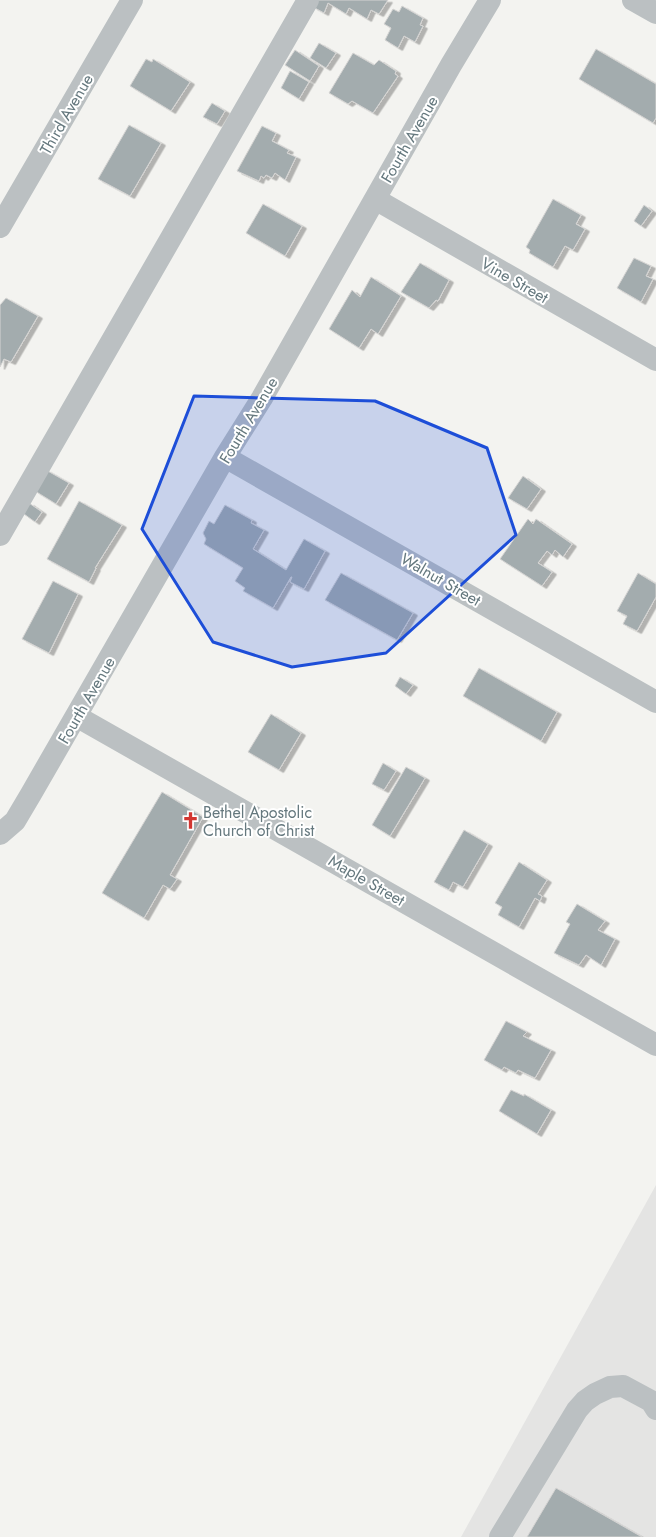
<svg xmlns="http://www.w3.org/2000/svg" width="656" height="1537" font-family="Jost,sans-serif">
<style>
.built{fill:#e4e4e3}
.building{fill:#a3acae;stroke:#d5d4d3;filter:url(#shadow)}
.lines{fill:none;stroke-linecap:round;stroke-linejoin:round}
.minor{stroke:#bbc0c2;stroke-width:22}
.marked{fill:#1d4ed8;fill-opacity:0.2;stroke:#1d4ed8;stroke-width:3;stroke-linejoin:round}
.labels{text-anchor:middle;stroke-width:4;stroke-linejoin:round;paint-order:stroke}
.street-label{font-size:16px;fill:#65787e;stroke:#fff}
.poi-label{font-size:16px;fill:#65787e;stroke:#fff;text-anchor:start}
</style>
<defs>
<filter id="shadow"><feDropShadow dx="4.5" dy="2.5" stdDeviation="0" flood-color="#0004"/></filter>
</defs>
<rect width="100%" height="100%" fill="#f3f3f0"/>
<path class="built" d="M656 1185V1537H461Z"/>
<path class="building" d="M317 0H388L379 14 371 10 367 19 349 8 346 14 328 3 324 13 313 7Z
M402 6 423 18 420 25 423 26 415 42 404 36 398 48 385 40 391 28 384 24 393 9 399 12Z
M319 43 336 53 326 68 310 58Z
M596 49 656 84V118L653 123 579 79Z
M295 50 319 66 310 81 285 65Z
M353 53 374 65 379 60 396 71 395 74 398 76 373 113 352 101 348 104 329 93Z
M146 59 152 62 153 59 190 82 171 111 130 86Z
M290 71 309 82 299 99 281 88Z
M212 103 225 111 217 124 203 117Z
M129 125 161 143 130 196 98 179Z
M262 126 276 133 272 141 289 150 287 153 296 157 285 180 275 173 272 178 266 175 264 178 261 176 259 181 237 171Z
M553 199 581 215 576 224 585 229 573 250 565 246 553 267 529 253 530 250 526 247Z
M263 204 302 226 285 256 246 233Z
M644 205 652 211 641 226 634 221Z
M634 258 651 266 646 276 653 279 641 302 617 288Z
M420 263 449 280 438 301 436 300 429 308 401 292Z
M371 277 401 296 378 334 371 329 359 348 329 329 352 290 360 297Z
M6 298 38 316 11 362 4 359 0 367V305Z
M46 470 69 483 56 504 35 491Z
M523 476 541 489 527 509 508 498Z
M79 501 122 525 95 568H96L89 582 47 559Z
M29 503 42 512 35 522 24 514Z
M225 505 252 520 251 523 264 530 253 549 286 570 304 539 325 551 304 589 290 582 292 577H291L273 608 243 591 245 588 235 581 243 568 204 544 206 539 203 533 209 521 214 524Z
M528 519 533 524 536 519 572 544 563 557 555 550 552 555 547 551 538 563 552 572 542 586 500 559Z
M341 573 413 613 397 640 325 600Z
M638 573 656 584V597L637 631 623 624 627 616 617 611Z
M53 581 78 594 49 653 22 639Z
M479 668 557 712 541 741 463 696Z
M400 677 413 685 406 694 395 686Z
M271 714 301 733 279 770 248 752Z
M383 763 396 771 384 790 372 784Z
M406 767 425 778 390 836 372 825Z
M162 792 203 817 170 875 177 879 170 889 163 885 144 918 102 893Z
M464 830 488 844 463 887 453 882 449 890 434 882Z
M519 862 547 880 538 894 542 896 540 901 535 898 519 927 498 915 502 907 495 903Z
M577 904 605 921 598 930 615 939 601 965 586 955 579 965 554 953 570 924 566 922Z
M506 1021 527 1032 523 1036 551 1050 535 1078 518 1070 516 1073 504 1067 502 1070 484 1060Z
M511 1090 524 1096V1094L551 1110 537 1134 499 1111Z
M556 1488 642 1537H527Z"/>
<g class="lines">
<path class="minor" d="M633 0 656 13
M375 199 656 360
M0 227 132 0
M225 457 656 702
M0 535 308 0
M76 716 656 1045
M0 834 15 821 31 794 225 457 262 398 451 65 490 0
M500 1537 577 1410 585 1401 595 1394 610 1387 623 1386 651 1401 656 1409"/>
</g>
<path class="marked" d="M194 396 375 401 487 448 516 535 386 653 292 667 213 642 142 529Z"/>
<defs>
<symbol id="church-bare" viewBox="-9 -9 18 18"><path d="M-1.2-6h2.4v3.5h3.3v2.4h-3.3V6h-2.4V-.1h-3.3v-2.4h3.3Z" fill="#d23631" stroke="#fff" stroke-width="2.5" paint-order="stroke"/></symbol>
</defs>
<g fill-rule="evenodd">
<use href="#church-bare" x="178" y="808" width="25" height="25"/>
</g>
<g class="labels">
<g class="street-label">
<text transform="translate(66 114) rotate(-60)" y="6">Third Avenue</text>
<text transform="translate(409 139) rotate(-60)" y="6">Fourth Avenue</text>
<text transform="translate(515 280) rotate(30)" y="6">Vine Street</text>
<text transform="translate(248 420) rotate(-59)" y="6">Fourth Avenue</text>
<text transform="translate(441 579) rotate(30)" y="6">Walnut Street</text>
<text transform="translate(86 700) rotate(-60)" y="6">Fourth Avenue</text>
<text transform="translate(367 880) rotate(30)" y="6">Maple Street</text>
</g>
<g class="poi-label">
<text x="203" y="818">Bethel Apostolic<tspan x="203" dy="18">Church of Christ</tspan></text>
</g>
</g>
</svg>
